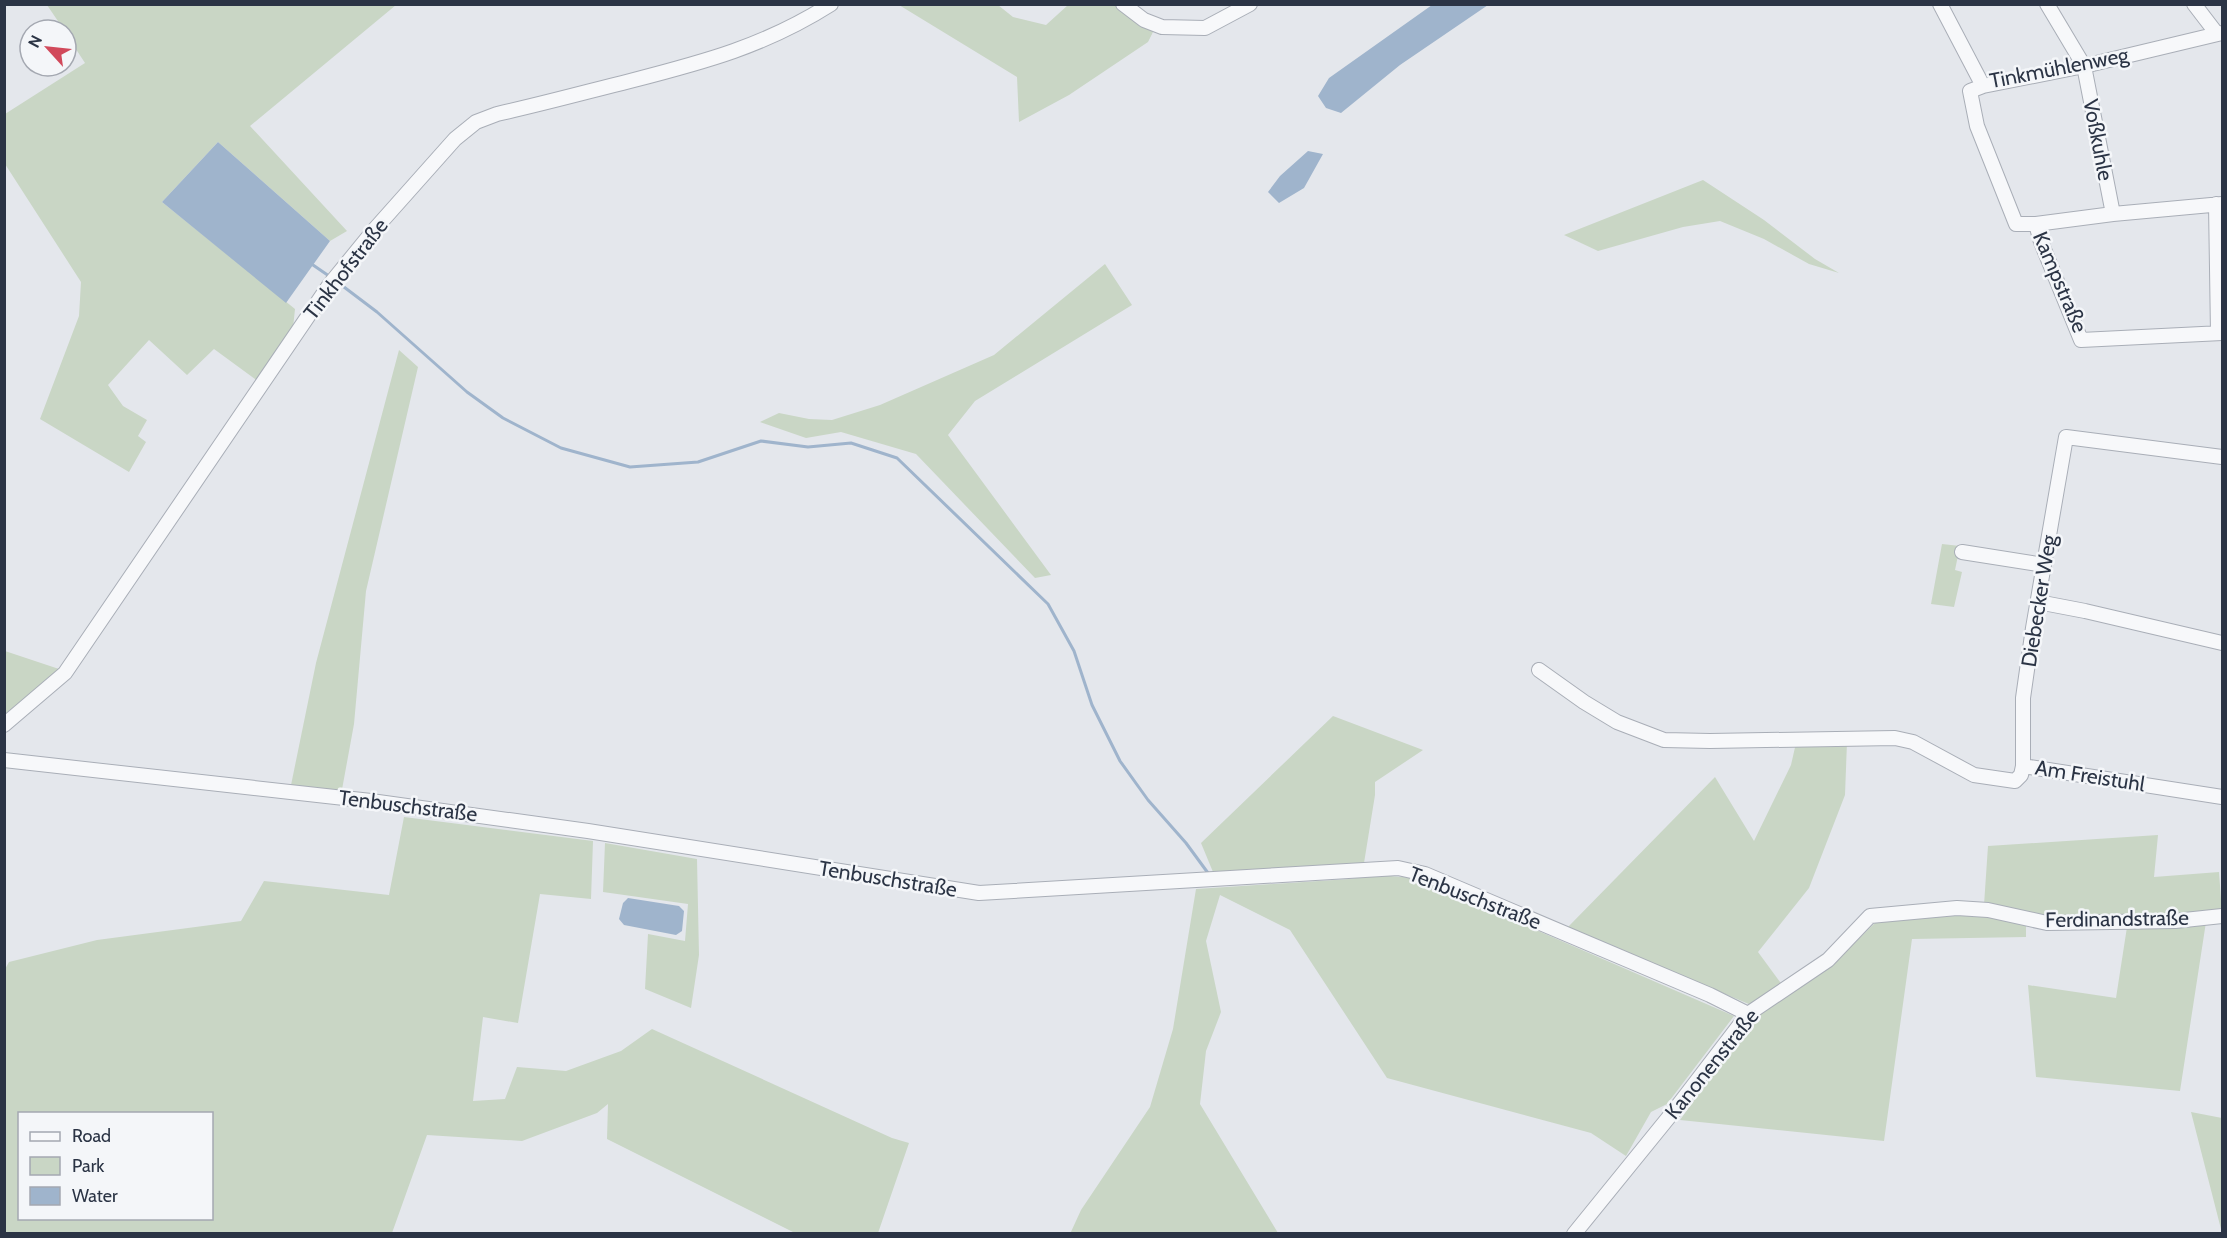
<svg xmlns="http://www.w3.org/2000/svg" width="2227" height="1238" font-family="Cabin,sans-serif">
<style>
.green{fill:#c9d6c5;fill-rule:evenodd}
.water{fill:#9fb4cc}
.lines{fill:none;stroke-linecap:round;stroke-linejoin:round}
.stream{stroke:#9fb4cc;stroke-width:3}
.minor-casing{stroke:#a9aeb7;stroke-width:16}
.minor{stroke:#f7f8fa;stroke-width:14}
.labels{text-anchor:middle;stroke-width:5;stroke-linejoin:round;paint-order:stroke}
.street-label{font-size:21px;fill:#2b3445;stroke:#f4f6f9}
</style>
<rect width="100%" height="100%" fill="#e4e7ec"/>
<path class="green" d="M47 5H396L250 126 347 231 330 241 218 142 162 202 295 309 293 328 259 382 214 349 187 375 149 340 108 385 123 406 147 420 138 436 146 442 129 472 40 419 79 316 81 282 5 164V114L85 63 66 34V30H64Z
M899 5H998L1013 17 1046 25 1068 5H1117L1150 26 1153 32 1148 42 1069 95 1019 122 1017 77Z
M1703 180 1764 220 1815 259 1839 273 1809 264 1764 239 1720 221 1683 227 1598 251 1564 235Z
M1105 264 1132 305 975 401 948 435 1051 575 1035 578 916 454 841 432 806 438 760 422 779 413 809 419 832 420 880 405 994 355Z
M399 350 418 367 366 591 354 724 341 795 290 790 316 663Z
M1942 544 1960 546 1955 570 1962 572 1954 607 1931 604Z
M5 651 62 670 5 718Z
M1333 716 1423 750 1375 782V795L1364 863 1213 872 1201 843Z
M1847 742 1845 795 1809 888 1758 952 1783 986 1751 1005 1568 927 1715 777 1754 841 1791 765 1796 743Z
M404 817 593 841 591 899 540 894 518 1023 483 1017 473 1101 505 1099 517 1067 566 1071 621 1051 652 1029 892 1138 909 1143 878 1233H795L607 1139 608 1104 597 1113 522 1141 427 1135 392 1233H5L4 971 9 962 97 940 241 921 264 881 389 895ZM20 1114H212V1218H20Z
M2158 835 2154 877 2219 872 2222 913 2170 917 2046 916 1984 905 1988 846Z
M605 843 697 859 699 955 691 1008 645 989 648 934 685 941 688 904 603 892Z
M1376 875 1416 878 1734 1016 1667 1104 1651 1112 1626 1156 1591 1133 1387 1078 1290 930 1220 895 1206 941 1221 1012 1206 1051 1200 1104 1278 1233 1070 1234 1081 1210 1150 1107 1173 1029 1196 889 1349 879Z
M1982 915 2026 924V937L1912 939 1884 1141 1680 1120 1754 1017 1838 959 1879 919Z
M2206 922 2180 1091 2036 1077 2028 985 2116 998 2127 927Z
M2191 1112 2222 1118V1233Z"/>
<path class="water" d="M1432 5H1488L1400 65 1341 113 1326 108 1318 96 1329 78Z
M218 142 330 241 286 303 162 202Z
M1308 151 1323 154 1304 188 1279 203 1268 192 1280 176Z
M628 898 679 906 684 911 682 931 676 935 624 925 619 919 623 903Z"/>
<g class="lines">
<path class="stream" d="M313 265 329 276
M340 284 377 312 467 392 503 418 561 448 630 467 698 462 761 441 808 447 851 443 897 458 1048 604 1074 651 1092 705 1120 761 1148 800 1186 843 1208 873"/>
<defs>
<path id="minor" d="M1123 4 1144 20 1162 27 1205 28 1250 4
M1940 4 1983 86 2084 66 2222 33
M2047 4 2084 66 2113 214
M2194 4 2217 34
M1983 86 1970 91 1977 126 2016 224H2036L2041 242 2081 340 2222 333
M2216 204 2218 333
M2036 224 2113 214 2222 204
M1962 552 2044 565
M2038 602 2085 611 2222 643
M1539 670 1584 702 1617 722 1664 740 1710 741 1895 738 1913 742 1974 775 2015 781 2021 775 2023 766V698L2033 628 2066 437 2222 457
M4 725 65 673 330 284 374 230 455 139 476 122 497 114C542 104 586 92 630 81 704 62 765 46 831 4
M4 760 371 801 588 831 979 893 1398 868 1425 874 1710 995 1748 1014
M2023 766 2222 797
M1574 1234 1673 1112 1748 1014 1828 960 1870 916 1957 908 1988 910 2047 923 2175 921 2222 916"/>
</defs>
<use href="#minor" class="minor-casing"/>
<use href="#minor" class="minor"/>
</g>
<g class="labels">
<g class="street-label">
<text transform="translate(2059 68) rotate(-11)" y="7">Tinkmühlenweg</text>
<text transform="translate(2098 140) rotate(79)" y="7">Voßkuhle</text>
<text transform="translate(346 269) rotate(-52)" y="7">Tinkhofstraße</text>
<text transform="translate(2060 282) rotate(67)" y="7">Kampstraße</text>
<text transform="translate(2039 601) rotate(-81)" y="7">Diebecker Weg</text>
<text transform="translate(2090 776) rotate(9)" y="7">Am Freistuhl</text>
<text transform="translate(408 806) rotate(7)" y="7">Tenbuschstraße</text>
<text transform="translate(888 879) rotate(9)" y="7">Tenbuschstraße</text>
<text transform="translate(1475 898) rotate(21)" y="7">Tenbuschstraße</text>
<text transform="translate(2117 919) rotate(-1)" y="7">Ferdinandstraße</text>
<text transform="translate(1712 1064) rotate(-51)" y="7">Kanonenstraße</text>
</g>
</g>
<rect width="2227" height="1238" fill="none" stroke="#2b3445" stroke-width="12"/>
<rect x="18" y="1112" width="195" height="108" fill="#f4f6f9" stroke="#a4a8b1" stroke-width="1.5"/>
<rect x="30" y="1132" width="30" height="9" fill="#f7f8fa" stroke="#a4a8b1" stroke-width="1.5"/>
<text x="72" y="1142" font-size="18" fill="#2b3445">Road</text>
<rect x="30" y="1157" width="30" height="18" fill="#c9d6c5" stroke="#a4a8b1" stroke-width="1.5"/>
<text x="72" y="1172" font-size="18" fill="#2b3445">Park</text>
<rect x="30" y="1187" width="30" height="18" fill="#9fb4cc" stroke="#a4a8b1" stroke-width="1.5"/>
<text x="72" y="1202" font-size="18" fill="#2b3445">Water</text>
<g transform="translate(48 48) rotate(297)"><circle r="28" fill="#f4f6f9" stroke="#a4a8b1" stroke-width="1.5"/>
<path d="M0-4.5L10 22L0 15L-10 22Z" fill="#d1495b"/>
<text y="-9" font-size="16" font-weight="bold" text-anchor="middle" fill="#2b3445">N</text>
</g>
</svg>
